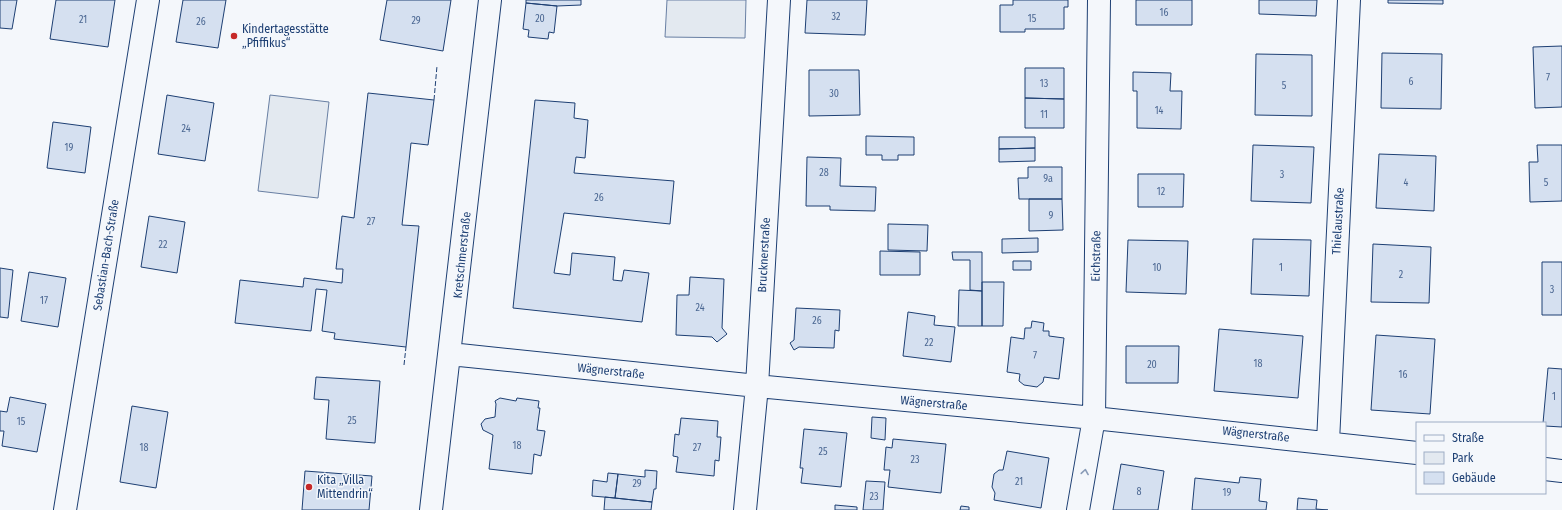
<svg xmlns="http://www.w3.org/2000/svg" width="1562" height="510" font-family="'Fira Sans Condensed',sans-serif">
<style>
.green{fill:#e3e9f0;stroke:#687fa3}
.building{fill:#d5e0f0;stroke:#1d3f73}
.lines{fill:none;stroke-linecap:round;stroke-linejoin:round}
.minor-casing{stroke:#1d3f73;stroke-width:24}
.minor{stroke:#f4f7fb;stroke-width:22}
.fence{stroke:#1d3f73;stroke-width:1;stroke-dasharray:5 2;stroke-linecap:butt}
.oneway{stroke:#889bb7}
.poi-dot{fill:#c62828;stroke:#f4f7fb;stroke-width:1.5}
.labels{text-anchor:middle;stroke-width:3;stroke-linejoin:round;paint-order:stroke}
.number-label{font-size:10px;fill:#4b6792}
.poi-label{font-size:12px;fill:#1d3f73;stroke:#f4f7fb;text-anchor:start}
.street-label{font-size:12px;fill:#1d3f73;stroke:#f4f7fb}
</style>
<rect width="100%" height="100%" fill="#f4f7fb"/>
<path class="green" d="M667 0H746L745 38 665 37Z
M270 95 329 102 318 198 258 191Z"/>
<path class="building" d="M0 0H17L12 29 0 28Z
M56 0H115L108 47 50 39Z
M183 0H226L218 48 176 42Z
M387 0H451L443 51 380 40Z
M526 0H581V5L557 6 526 3Z
M807 0H867L865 35 805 33Z
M1013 0H1068V7H1064V29H1025V32H1000V5H1013Z
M1136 0H1192V25H1136Z
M1259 0H1317L1316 16 1259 14Z
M1388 0H1443V4L1388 3Z
M526 3 557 6 554 33 549 32 548 39 528 37 529 30 523 29Z
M1562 46V107L1535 108 1533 47Z
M1382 53 1442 54 1441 109 1381 108Z
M1256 54 1312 55V116L1255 115Z
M1025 68H1064V99L1025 98Z
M809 70H859L860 115 809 116Z
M1133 72 1171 73 1170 91H1182L1181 129 1137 128V91H1133Z
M368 93 434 100 428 145 411 143 402 225 419 226 406 347 334 339 335 333 322 331 327 290 316 289 311 331 235 323 240 280 303 287 304 278 342 283 343 269H336L342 216 354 218Z
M167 95 214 103 205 161 158 154Z
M1025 98 1064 99V128H1025Z
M535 100 575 103 574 118 588 120 585 158 576 157 574 173 674 181 670 224 564 213 554 273 570 275 572 253 615 257 613 280 622 281 624 270 649 273 642 322 513 308Z
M53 122 91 127 85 173 47 168Z
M866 136 914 137V155H898V160H882V155H866Z
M999 137H1035V148L999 149Z
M1253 145 1314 147 1311 203 1251 201Z
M1537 145H1562V201L1530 202 1529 162H1538Z
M1035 148V161L999 162V149Z
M1379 154 1436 156 1434 211 1376 208Z
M807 157 841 158 840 186 876 187 875 211 830 210V206H806Z
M1028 167H1062V199H1019L1018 178H1028Z
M1138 174H1184L1183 207H1138Z
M1029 199H1062L1063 230 1029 231Z
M149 216 185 222 177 273 141 267Z
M888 224 928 225 927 251 888 250Z
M1038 238V252L1002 253V239Z
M1253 239 1311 240 1309 296 1251 294Z
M1128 240 1188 241 1186 294 1126 292Z
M1373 244 1431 247 1429 303 1371 302Z
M880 251 920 252V275H880Z
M952 252H982V291L970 290V260H953Z
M1013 261H1031V270H1013Z
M1542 262H1562V315H1542Z
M0 268 13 270 8 318 0 317Z
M29 272 66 278 58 327 21 321Z
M690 277 724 279 722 328 727 334 717 342 712 337 676 335 677 295H689Z
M982 282H1004L1003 326H982Z
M959 290 982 291V326H958Z
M796 308 840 310 839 331 835 330 834 348 799 347 794 350 790 343 794 340Z
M908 312 935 316 934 325 955 327 951 362 903 356Z
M1032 321 1044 323 1043 331H1049V336L1064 338 1059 379 1044 377 1043 382 1037 387 1024 385 1019 381 1020 374 1007 372 1011 337 1024 339 1025 328H1031Z
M1219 329 1303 336 1298 398 1214 391Z
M1376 335 1435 339 1430 414 1371 410Z
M1126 346H1179L1178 383H1126Z
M1548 368 1562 369V427L1545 426V423H1543Z
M316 377 380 381 375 443 326 439 329 400 314 399Z
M10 397 46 404 37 452 2 446 4 431H0V411L7 412Z
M500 398 516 401 517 398 539 401 538 408H540L537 430 545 431 541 456 534 454 532 474 489 469 493 435 483 430 481 424 485 419 495 417 496 404 495 401Z
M132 406 168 412 156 488 120 482Z
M872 417 886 418 885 440 871 438Z
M681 418 718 421 717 437H721L719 461 715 460 714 476 676 472 678 457 673 456 675 434 679 435Z
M804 429 847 433 841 487 801 483 803 468H800Z
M893 439 946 444 941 493 888 487 890 470H884L886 447 892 448Z
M1007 451 1049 458 1041 508 994 500 995 493 992 487 994 474 999 470H1003Z
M1121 464 1164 471 1158 510H1113Z
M645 470 657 471 656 489H654L652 502 615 498 618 474 645 477Z
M305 471 372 476 369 510H302Z
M608 473 618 474 615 498 592 496 593 480 607 482Z
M1240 477 1261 479 1259 501 1267 502 1266 510H1192L1195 478 1239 483Z
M866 481 885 482 883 510H863Z
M605 497 652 502 651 510H604Z
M1298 498 1317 500 1316 509 1328 510H1297Z
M835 505 857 507V510H835Z
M961 506 969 507V510H960Z"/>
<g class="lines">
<defs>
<path id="minor" d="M450 354 757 386 1094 418 1417 453
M1328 442 1349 0
M1545 469 1562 471
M65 510 148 0
M431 510 490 0
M745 510 757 386 779 0
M1078 510 1094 418 1099 0"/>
</defs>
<use href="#minor" class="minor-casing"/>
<use href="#minor" class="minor"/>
<path class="fence" d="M434 100 437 66
M404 365 406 347"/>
</g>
<defs><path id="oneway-chevron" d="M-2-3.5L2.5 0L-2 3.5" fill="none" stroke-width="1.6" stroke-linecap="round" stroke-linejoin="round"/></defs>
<use class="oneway" href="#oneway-chevron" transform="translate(1085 472) rotate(-81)"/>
<g class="poi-dot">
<circle cx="234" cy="36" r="4"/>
<circle cx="309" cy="487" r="4"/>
</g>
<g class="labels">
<g class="number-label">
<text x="1164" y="16">16</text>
<text x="836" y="20">32</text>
<text x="540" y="22">20</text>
<text x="1032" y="22">15</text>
<text x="83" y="23">21</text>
<text x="416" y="24">29</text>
<text x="201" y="25">26</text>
<text x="1548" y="81">7</text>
<text x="1411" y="85">6</text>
<text x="1044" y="87">13</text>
<text x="1284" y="89">5</text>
<text x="834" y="97">30</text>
<text x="1159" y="114">14</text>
<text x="1044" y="118">11</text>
<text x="186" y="132">24</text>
<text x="69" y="151">19</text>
<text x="824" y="176">28</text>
<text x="1282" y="178">3</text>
<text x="1048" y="182">9a</text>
<text x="1406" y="186">4</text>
<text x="1546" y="186">5</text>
<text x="1161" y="195">12</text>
<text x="599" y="201">26</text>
<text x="1051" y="219">9</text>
<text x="371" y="225">27</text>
<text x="163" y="248">22</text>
<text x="1157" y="271">10</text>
<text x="1281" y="271">1</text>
<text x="1401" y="278">2</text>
<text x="1552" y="293">3</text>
<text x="44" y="304">17</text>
<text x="700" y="311">24</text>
<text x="817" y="324">26</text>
<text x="929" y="346">22</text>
<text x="1035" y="359">7</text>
<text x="1258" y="367">18</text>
<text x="1152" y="368">20</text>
<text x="1403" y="378">16</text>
<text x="1554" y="400">1</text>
<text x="352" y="424">25</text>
<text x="21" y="425">15</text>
<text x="517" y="449">18</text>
<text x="144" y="451">18</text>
<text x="697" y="451">27</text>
<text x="823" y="455">25</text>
<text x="915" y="463">23</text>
<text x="1019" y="485">21</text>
<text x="637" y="487">29</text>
<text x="1139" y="495">8</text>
<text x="1227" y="496">19</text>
<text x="874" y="500">23</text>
</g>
<g class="poi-label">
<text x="242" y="33">Kindertagesstätte<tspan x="242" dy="14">„Pfiffikus“</tspan></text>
<text x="317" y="484">Kita „Villa<tspan x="317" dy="14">Mittendrin“</tspan></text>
</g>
<g class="street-label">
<text transform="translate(1338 221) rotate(-87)" y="4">Thielaustraße</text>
<text transform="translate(106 255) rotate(-81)" y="4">Sebastian-Bach-Straße</text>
<text transform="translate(462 255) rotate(-84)" y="4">Kretschmerstraße</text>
<text transform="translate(764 255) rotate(-87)" y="4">Brucknerstraße</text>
<text transform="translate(1096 256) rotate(-89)" y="4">Eichstraße</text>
<text transform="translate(611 371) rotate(6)" y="4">Wägnerstraße</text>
<text transform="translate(934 403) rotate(5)" y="4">Wägnerstraße</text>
<text transform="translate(1256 434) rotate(6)" y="4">Wägnerstraße</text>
</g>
</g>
<rect x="1416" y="422" width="130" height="72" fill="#f4f7fb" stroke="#9eadc5"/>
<rect x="1424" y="435" width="20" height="6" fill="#f4f7fb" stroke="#9eadc5"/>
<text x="1452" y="442" font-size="12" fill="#1d3f73">Straße</text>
<rect x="1424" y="452" width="20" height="12" fill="#e3e9f0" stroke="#9eadc5"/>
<text x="1452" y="462" font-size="12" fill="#1d3f73">Park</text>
<rect x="1424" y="472" width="20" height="12" fill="#d5e0f0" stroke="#9eadc5"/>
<text x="1452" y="482" font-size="12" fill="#1d3f73">Gebäude</text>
</svg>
